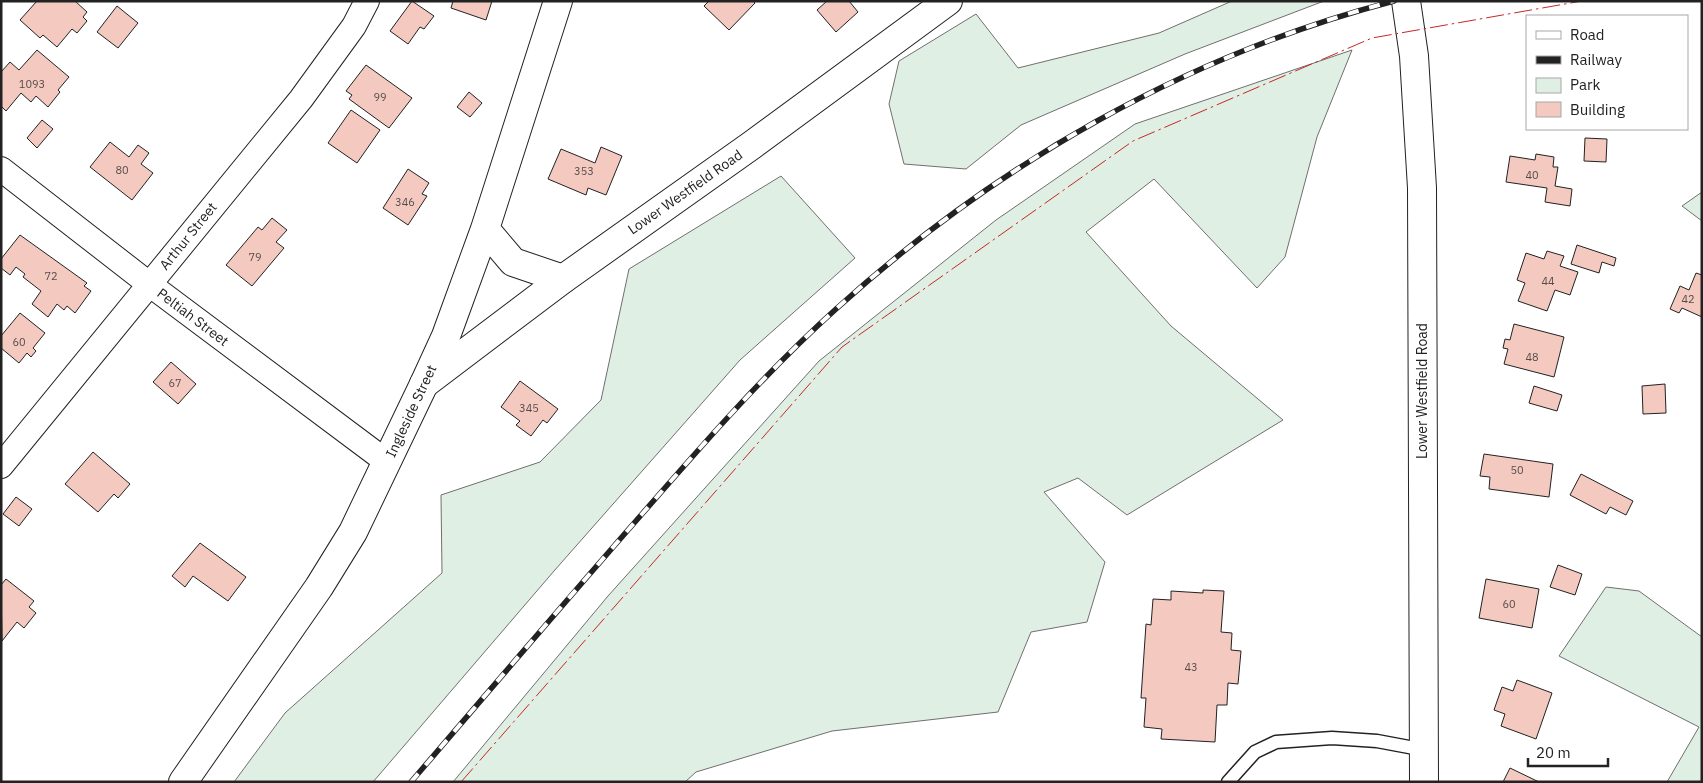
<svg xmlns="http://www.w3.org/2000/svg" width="1703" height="783" font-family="'IBM Plex Sans',sans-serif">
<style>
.green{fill:#e0efe3;stroke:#6f6f6f}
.building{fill:#f3c9c0;stroke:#222}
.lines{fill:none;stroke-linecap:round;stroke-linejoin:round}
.service-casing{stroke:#222;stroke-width:15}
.minor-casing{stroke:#222;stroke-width:26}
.tertiary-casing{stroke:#222;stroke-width:30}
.primary-casing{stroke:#222;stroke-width:30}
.service{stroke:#fff;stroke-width:12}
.minor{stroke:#fff;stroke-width:24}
.tertiary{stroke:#fff;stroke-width:28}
.primary{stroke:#fff;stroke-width:28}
.rail-casing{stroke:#222;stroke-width:5.5}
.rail{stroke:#fff;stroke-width:4;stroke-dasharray:11;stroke-linecap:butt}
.power{stroke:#c62828;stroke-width:1;stroke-dasharray:18 4 2.5 4;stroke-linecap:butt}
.labels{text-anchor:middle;stroke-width:4;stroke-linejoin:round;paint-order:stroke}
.number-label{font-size:11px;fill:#564c4a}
.street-label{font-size:14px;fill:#222;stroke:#fff}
</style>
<rect width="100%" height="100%" fill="#fff"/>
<path class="green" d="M1232 1H1324L1185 54 1021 125 966 169 904 164 889 104 899 61 976 14 1018 68 1159 33Z
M1352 50 1317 137 1285 257 1257 288 1154 179 1086 232 1171 326 1283 420 1127 515 1078 478 1044 492 1105 562 1087 622 1031 632 998 712 832 731 696 772 685 782H453L608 596 819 361 996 220 1135 124Z
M781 176 855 258 740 360 554 571 373 782H234L285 713 442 573 441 495 540 462 601 400 629 269Z
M1702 192V221L1682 206Z
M1606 587 1639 591 1702 637V782H1667L1699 727 1559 656Z"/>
<path class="building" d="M37 1H75L87 12 83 17 87 21 77 33 72 29 57 47 43 35 40 38 20 20Z
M412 1 434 16 424 29 420 27 408 44 390 31Z
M453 1H492L486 20 451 8Z
M709 1H753L755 3 729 30 704 6Z
M827 1H849L858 12 836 32 817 10Z
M117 6 138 23 118 48 97 32Z
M37 50 69 77 58 90 60 92 48 107 36 96 31 102 21 93 6 111 1 106V72L10 62 19 70Z
M366 65 412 98 389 128 349 99 352 95 346 91Z
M469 92 482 103 470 117 457 107Z
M351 110 380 130 357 163 328 143Z
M42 120 53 129 37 148 27 138Z
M1585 138 1607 139 1606 162 1584 161Z
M110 142 129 157 138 145 149 153 141 164 153 173 132 200 90 167Z
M601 147 622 156 606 195 588 188 586 195 548 179 561 149 595 163Z
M1536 154 1554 157 1553 167H1558L1555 186 1572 189 1570 206 1545 202 1547 188 1506 182 1510 156 1535 160Z
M408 169 429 183 422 194 427 196 408 225 383 208Z
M272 218 287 230 276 242 284 248 252 286 226 265 258 227 262 230Z
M20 235 87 283 84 286 91 291 75 313 67 306 64 310 57 304 48 317 32 304 41 291 23 277 25 274 16 267 10 275 1 268V259Z
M1577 245 1616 258 1614 266 1602 262 1599 273 1571 264Z
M1547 251 1564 256 1560 266 1578 272 1570 295 1555 290 1547 311 1518 301 1525 283 1517 280 1526 253 1544 259Z
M1696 273 1702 275V317L1682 308 1679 313 1670 309 1680 286 1689 290Z
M20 313 45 333 33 348 36 351 31 357 27 353 19 363 1 348V336Z
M1514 324 1564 337 1554 377 1504 364 1508 349 1503 348 1505 339 1510 340Z
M171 362 196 384 178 404 153 382Z
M520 381 558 409 547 423 543 420 531 436 516 425 520 421 501 407Z
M1665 384 1666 413 1643 414 1642 386Z
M1534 386 1562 395 1557 411 1529 403Z
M93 452 130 484 118 498 114 494 98 512 65 484Z
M1484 454 1553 464 1549 497 1489 489 1490 477 1480 476Z
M1581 474 1633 501 1626 515 1610 507 1606 514 1570 495Z
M16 497 32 509 19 526 3 514Z
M200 543 246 577 228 601 193 576 185 587 172 576Z
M1558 565 1582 574 1575 595 1550 587Z
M6 579 34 601 29 607 36 613 24 628 17 622 2 641 1 585Z
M1486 579 1539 589 1532 628 1479 618Z
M1203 590 1224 591 1221 632 1232 633 1231 650 1241 651 1238 684 1228 683 1227 705H1217L1215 742 1161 739 1162 729 1144 727 1146 698H1141L1146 624 1151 625 1153 599 1171 600V591L1203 593Z
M1517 680 1552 693 1536 739 1501 726 1505 714 1494 710 1502 687 1513 691Z
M1510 768 1539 782H1503Z"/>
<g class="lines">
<defs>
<path id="service" d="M1228 782 1255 752 1276 742 1332 738 1377 741 1425 750"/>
<path id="minor" d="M1 169 149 284 387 462
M1 466 301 99 354 26 367 1"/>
<path id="tertiary" d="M1406 1 1414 56 1422 188 1424 782
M424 384 563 279 752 145 948 1"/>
<path id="primary" d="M485 229 513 262 563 279
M183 782 319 587 353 532 424 384 446 336 485 229 558 1"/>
</defs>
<use href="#service" class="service-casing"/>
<use href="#minor" class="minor-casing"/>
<use href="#tertiary" class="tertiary-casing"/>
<use href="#primary" class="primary-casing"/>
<use href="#service" class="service"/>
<use href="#minor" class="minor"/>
<use href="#tertiary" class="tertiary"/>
<use href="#primary" class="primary"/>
<defs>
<path id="rail" d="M411 782C488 692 564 603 642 514 704 443 766 372 836 309 995 165 1186 55 1394 1"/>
</defs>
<use href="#rail" class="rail-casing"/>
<use href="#rail" class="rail"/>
<path class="power" d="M461 782 842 347 1133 141 1372 38 1582 1"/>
</g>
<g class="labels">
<g class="number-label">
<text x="32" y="88">1093</text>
<text x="380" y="101">99</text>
<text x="122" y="174">80</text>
<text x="584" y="175">353</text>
<text x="1532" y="179">40</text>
<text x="405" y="206">346</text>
<text x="255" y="261">79</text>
<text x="51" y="280">72</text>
<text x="1548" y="285">44</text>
<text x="1688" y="303">42</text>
<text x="19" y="346">60</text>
<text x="1532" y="361">48</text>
<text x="175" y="387">67</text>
<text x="529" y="412">345</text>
<text x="1517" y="474">50</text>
<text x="1509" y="608">60</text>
<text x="1191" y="671">43</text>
</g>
<g class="street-label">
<text transform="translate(685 192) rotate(-35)" y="5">Lower Westfield Road</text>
<text transform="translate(188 236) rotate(-51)" y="5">Arthur Street</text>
<text transform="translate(193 317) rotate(37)" y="5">Peltiah Street</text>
<text transform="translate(1422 391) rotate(-90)" y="5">Lower Westfield Road</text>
<text transform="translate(411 411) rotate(-65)" y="5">Ingleside Street</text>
</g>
</g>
<rect width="1703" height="783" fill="none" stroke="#222222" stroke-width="5"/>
<rect x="1526" y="15" width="162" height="115" fill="#ffffff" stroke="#a7a7a7"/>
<rect x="1536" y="31" width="25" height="8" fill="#ffffff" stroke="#a7a7a7"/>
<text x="1570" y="40" font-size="15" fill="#222222">Road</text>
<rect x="1536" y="56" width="25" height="8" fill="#222222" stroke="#a7a7a7"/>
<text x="1570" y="65" font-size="15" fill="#222222">Railway</text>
<rect x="1536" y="78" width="25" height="15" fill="#e0efe3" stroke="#a7a7a7"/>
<text x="1570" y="90" font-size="15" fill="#222222">Park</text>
<rect x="1536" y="102" width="25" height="15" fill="#f3c9c0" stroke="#a7a7a7"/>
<text x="1570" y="115" font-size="15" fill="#222222">Building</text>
<path d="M1528 758v8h80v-8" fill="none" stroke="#222222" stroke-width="2.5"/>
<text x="1536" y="758" font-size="15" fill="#222222" stroke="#ffffff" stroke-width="4" paint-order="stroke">20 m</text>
</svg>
